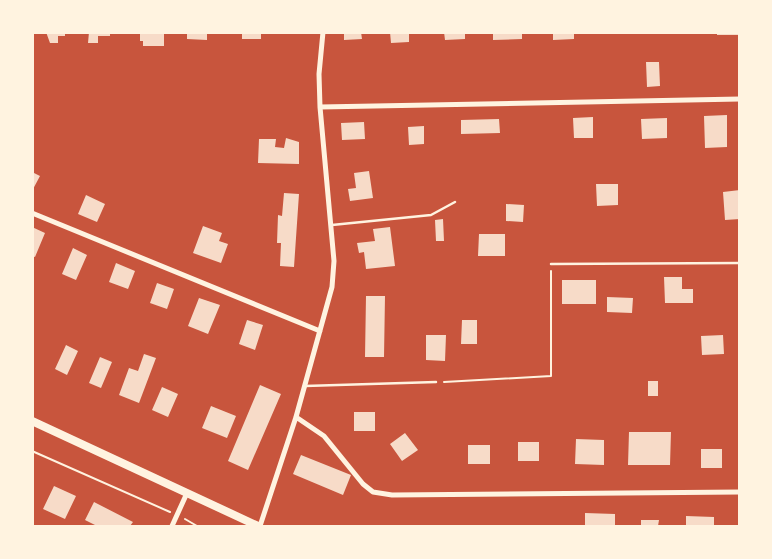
<svg xmlns="http://www.w3.org/2000/svg" width="772" height="559" font-family="'Nunito Sans',sans-serif">
<style>
.building{fill:#f7dbc8}
.lines{fill:none;stroke-linecap:round;stroke-linejoin:round}
.path{stroke:#fff3e0;stroke-width:2}
.service{stroke:#fff3e0;stroke-width:2.5}
.minor{stroke:#fff3e0;stroke-width:5}
.primary{stroke:#fff3e0;stroke-width:8}
</style>
<rect width="100%" height="100%" fill="#c8553d"/>
<path class="building" d="M46 32H65V36H58V43H50Z
M89 32H110V36H98V43H88Z
M140 32H164V46H143V41H140Z
M187 32H207V40L187 39Z
M242 32H261V39H242Z
M344 32H361L362 39 344 40Z
M390 32H409V42L391 43Z
M444 32H465V39L445 40Z
M493 32H522V39L493 40Z
M553 32H574V39L553 40Z
M717 32H740V35H717Z
M646 62H659L660 86 647 87Z
M727 115V147L705 148 704 116Z
M593 117V138H574L573 118Z
M667 118V138L642 139 641 119Z
M499 119 500 133 461 134V120Z
M364 122 365 139 342 140 341 123Z
M424 126V144L409 145 408 127Z
M286 138 299 142V164L258 163 259 139H276L275 147 284 148Z
M369 171 373 198 350 201 348 189 356 188 354 173Z
M32 172 40 176 32 191Z
M596 184H618V205L597 206Z
M740 190V219L725 220 723 192Z
M284 193 299 194 294 267 280 266 281 243H277L278 215 282 216Z
M86 195 105 204 97 222 78 214Z
M506 204 524 205 523 222 506 221Z
M443 219 444 241H436L435 220Z
M203 226 222 233 219 241 228 244 221 263 193 253Z
M32 227 45 233 35 257 32 256Z
M390 227 395 266 366 269 364 252 359 253 357 243 375 241 373 229Z
M479 234H505V256H478Z
M73 248 87 255 76 280 62 274Z
M116 263 135 271 128 289 109 282Z
M664 277H682V289H693V303H665Z
M562 280H596V304H562Z
M157 283 174 289 167 309 150 303Z
M366 296H385L384 357H365Z
M607 297 633 298 632 313 607 312Z
M199 298 220 305 208 334 188 326Z
M247 320 263 325 255 350 239 344Z
M462 320H477V344H461Z
M426 335H446L445 361 426 360Z
M723 335 724 354 702 355 701 336Z
M66 345 78 351 67 375 55 369Z
M144 354 156 358 139 403 119 395 129 368 138 371Z
M100 357 112 362 101 388 89 383Z
M648 381H658V396H648Z
M260 385 281 394 248 470 228 461Z
M162 387 178 394 168 417 152 410Z
M211 406 236 416 227 438 202 428Z
M354 412H375V431H354Z
M629 432H671L670 465H628Z
M405 433 418 450 402 461 390 444Z
M576 439 604 440V465L575 464Z
M518 442H539V461H518Z
M468 445H490V464H468Z
M701 449H722V468H701Z
M301 455 351 475 343 495 293 474Z
M54 486 76 496 65 519 43 509Z
M94 502 133 522 130 526H97L85 520Z
M585 513 615 514V526H585Z
M686 516 714 517V526H686Z
M641 520H659L658 526H641Z"/>
<g class="lines">
<path class="path" d="M444 382 551 376V271
M32 451 170 512
M185 519 197 526"/>
<path class="service" d="M332 225 431 215 455 202
M551 264 740 263
M305 386 436 382"/>
<path class="minor" d="M320 107 740 99
M32 213 320 331
M296 417 324 436 363 484 373 492 392 495 740 492
M172 526 187 493
M260 526 296 417 332 287 334 261 320 107 319 74 323 32"/>
<path class="primary" d="M32 421 258 526"/>
</g>
<rect width="772" height="559" fill="none" stroke="#fff3e0" stroke-width="68"/>
</svg>
